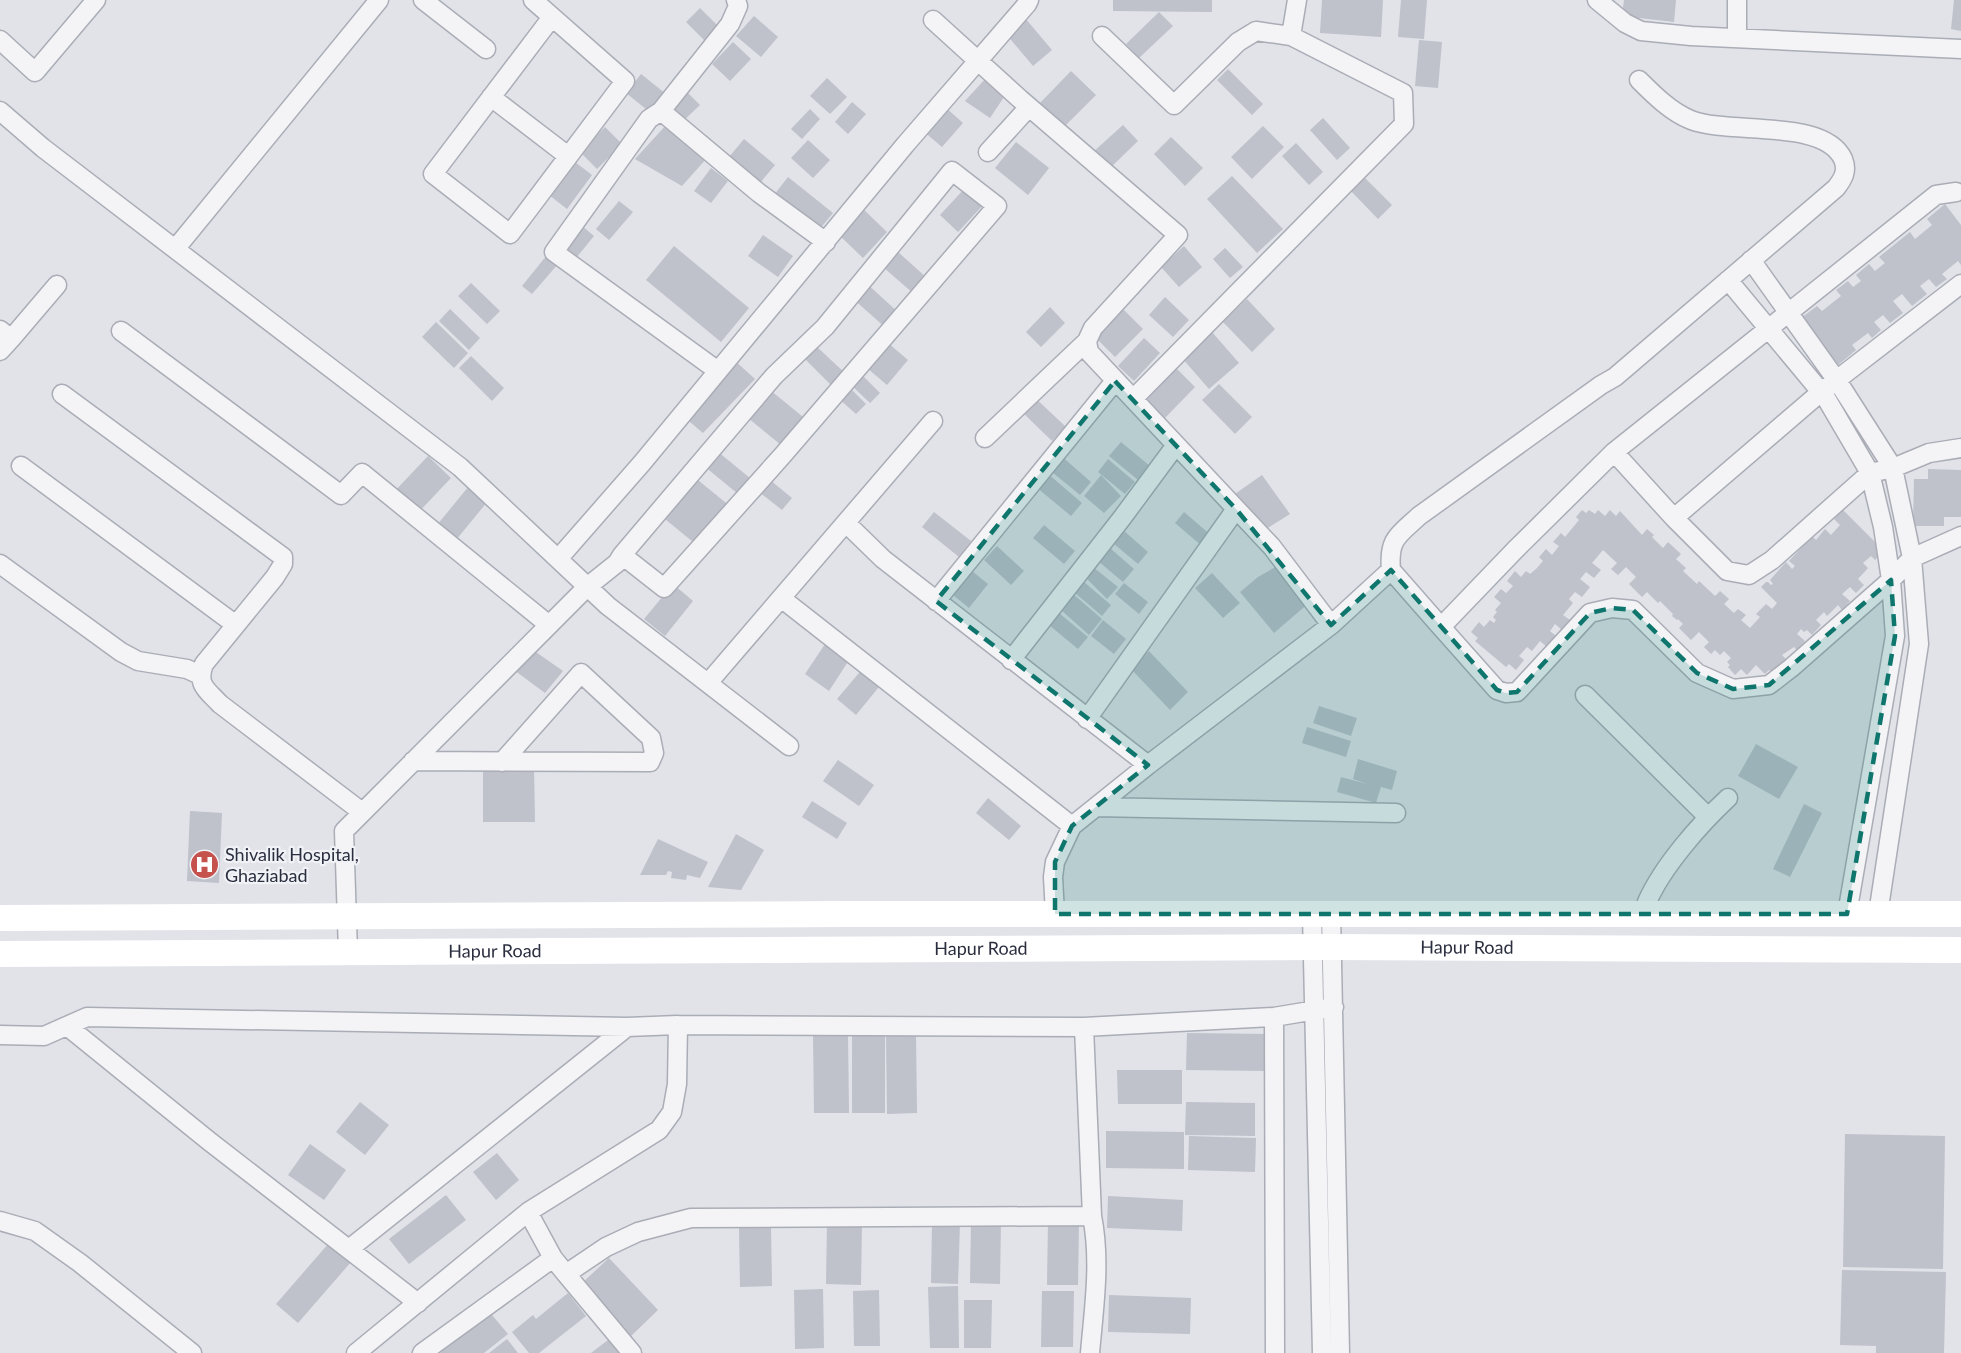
<svg xmlns="http://www.w3.org/2000/svg" width="1961" height="1353" font-family="Lato,sans-serif">
<style>
.building{fill:#bfc1cb}
.lines{fill:none;stroke-linecap:round;stroke-linejoin:round}
.street-casing{stroke:#aaadb6;stroke-width:21}
.street{stroke:#f4f4f7;stroke-width:18}
.secondary{stroke:#fff;stroke-width:26}
.marked{fill:#0f766e;fill-opacity:0.2;stroke:#0f766e;stroke-width:4.5;stroke-dasharray:12 8;stroke-linejoin:round}
.labels{text-anchor:middle;stroke-width:4.5;stroke-linejoin:round;paint-order:stroke}
.poi-label{font-size:18px;fill:#2a2e3f;stroke:#f0f2f6;text-anchor:start}
.street-label{font-size:18px;fill:#2a2e3f;stroke:#f0f2f6}
</style>
<rect width="100%" height="100%" fill="#e1e3e9"/>
<path class="building" d="M1113 0H1212V12L1113 11Z
M1322 0H1383L1381 37 1320 33Z
M1401 0H1427L1424 39 1398 37Z
M1624 0H1676L1674 22 1622 16Z
M1954 0H1961V31L1951 29Z
M700 8 721 29 710 46 686 22Z
M1159 12 1173 26 1139 58 1126 44Z
M754 16 778 37 761 57 736 36Z
M1025 18 1052 50 1033 66 1006 34Z
M1419 40 1442 42 1438 88 1415 86Z
M733 42 751 59 730 81 712 64Z
M1228 69 1263 104 1252 115 1217 80Z
M1071 71 1096 95 1064 127 1040 103Z
M641 74 666 94 651 113 626 93Z
M827 78 847 97 830 114 810 96Z
M986 78 1004 97 990 118 965 101Z
M685 90 700 105 681 123 666 108Z
M852 102 866 114 848 134 835 122Z
M944 106 963 123 942 147 922 130Z
M810 109 820 119 802 139 791 129Z
M1323 118 1350 148 1337 160 1310 130Z
M668 123 707 158 682 186 635 159Z
M1123 125 1138 141 1108 170 1092 153Z
M1263 126 1284 147 1252 179 1231 157Z
M605 127 622 144 597 169 580 152Z
M1171 137 1203 168 1185 186 1154 154Z
M744 139 775 165 755 189 724 163Z
M808 140 830 160 813 178 791 158Z
M1016 142 1049 168 1028 195 995 168Z
M1296 143 1323 172 1309 185 1282 156Z
M575 162 592 175 567 209 549 195Z
M711 168 728 181 711 203 694 191Z
M1232 176 1283 229 1257 253 1207 199Z
M1363 176 1392 205 1378 219 1349 189Z
M788 177 833 213 818 231 774 195Z
M966 187 984 204 958 232 940 215Z
M619 201 633 212 609 240 596 229Z
M1945 204 1961 225V265L1958 261 1942 274 1947 279 1936 287 1929 279 1920 286 1927 294 1912 306 1902 294 1893 301 1903 313 1890 323 1883 315 1874 322 1881 330 1872 338 1868 333 1852 345 1856 350 1838 365 1801 318 1817 306 1822 311 1841 296 1836 290 1848 281 1853 287 1861 281 1856 275 1869 264 1875 271 1885 263 1879 257 1910 232 1915 239 1932 225 1927 219Z
M862 208 887 232 863 258 838 234Z
M581 225 594 236 572 263 559 252Z
M763 235 793 256 778 277 748 256Z
M674 246 749 308 721 342 646 280Z
M1184 246 1202 267 1179 287 1161 267Z
M1225 248 1243 267 1230 278 1213 259Z
M897 251 928 279 914 294 883 267Z
M547 255 558 264 532 294 522 286Z
M865 282 900 314 887 329 851 297Z
M471 283 500 311 487 324 458 296Z
M1165 297 1189 320 1173 337 1149 315Z
M1247 299 1275 329 1252 352 1223 322Z
M1050 307 1065 323 1041 347 1026 332Z
M1121 307 1143 329 1115 357 1094 336Z
M450 309 480 338 469 350 439 321Z
M436 322 468 353 454 368 422 337Z
M1212 332 1239 363 1209 389 1182 358Z
M1144 338 1160 353 1134 381 1118 366Z
M888 343 908 360 887 385 867 368Z
M816 346 846 374 833 387 804 358Z
M471 356 504 388 492 401 459 368Z
M733 359 755 379 703 433 684 417Z
M1172 364 1195 387 1165 418 1141 395Z
M861 374 880 393 870 403 851 385Z
M1219 384 1252 417 1235 434 1202 400Z
M849 387 866 404 856 414 838 398Z
M770 390 808 421 786 449 748 418Z
M1032 395 1066 427 1052 441 1019 409Z
M1121 442 1150 466 1138 480 1109 456Z
M717 451 756 483 743 498 704 466Z
M1059 454 1091 482 1080 495 1047 468Z
M428 456 451 478 415 516 392 494Z
M1108 459 1135 482 1125 494 1098 472Z
M1928 469 1961 470V517H1944V526H1913L1914 479H1928Z
M1047 473 1082 503 1071 516 1036 487Z
M1101 475 1121 496 1104 513 1084 496Z
M1262 475 1290 514 1263 531 1232 496Z
M693 476 731 507 698 546 660 515Z
M770 480 792 498 782 510 759 492Z
M469 486 488 501 456 540 437 525Z
M1582 510 1586 513 1589 510 1595 514 1598 510 1605 516 1610 510 1616 516 1620 511 1642 535 1647 529 1654 535 1652 537 1663 548 1668 542 1681 554 1676 559 1686 568 1683 571 1697 584 1699 581 1715 596 1720 591 1729 599 1724 604 1734 613 1738 609 1746 615 1741 620 1750 628 1760 617 1756 614 1766 604 1772 609 1777 603 1761 587 1766 582H1768L1771 585 1773 584 1770 580 1786 562 1792 569 1795 566 1789 561 1812 536 1816 540 1825 529 1831 535 1840 525 1834 519 1843 510 1884 551 1875 560 1871 556 1863 563 1868 568 1858 579 1864 585 1856 593 1850 587 1842 594 1850 601 1842 610 1838 605 1827 616 1824 612 1816 620 1821 625 1812 635 1807 630 1804 632 1801 629 1797 634 1805 641 1797 650 1794 647 1782 655 1788 661 1774 674 1769 670 1765 674 1756 665 1747 675 1741 669 1735 675 1728 667 1730 665 1727 662 1731 658 1724 651 1720 655 1715 650 1711 654 1704 647 1709 642 1699 632 1691 640 1679 628 1683 624 1678 619 1677 620 1672 616 1673 614 1660 601 1658 603 1647 592 1642 597 1629 584 1636 577 1626 567 1618 575 1611 569 1617 563 1603 550 1592 563 1601 570 1594 578 1586 572 1580 579 1590 587 1582 597 1575 592 1569 599 1573 603 1563 615 1570 620 1562 630 1555 624 1550 631 1556 636 1547 647 1540 641 1532 651 1527 647 1519 656 1524 660 1516 670 1509 664 1506 667 1475 641 1478 638 1471 632 1479 622 1484 627 1490 620 1494 623 1496 620 1493 617 1497 612 1495 610 1501 603 1494 597 1501 589 1506 593 1513 586 1507 581 1515 571 1521 577 1526 571 1530 574 1536 569 1543 561 1539 557 1546 549 1552 555 1559 546 1553 542 1561 533 1565 537 1579 520 1576 517Z
M934 512 971 541 959 557 922 527Z
M1184 512 1212 536 1203 547 1175 523Z
M1044 525 1075 551 1064 564 1033 538Z
M1123 530 1148 552 1138 564 1113 543Z
M997 546 1024 571 1011 585 984 560Z
M1110 548 1134 569 1123 582 1098 561Z
M1277 566 1310 602 1274 633 1240 592 1258 577Z
M1093 567 1118 587 1107 599 1084 576Z
M972 571 988 584 969 608 953 595Z
M1212 573 1240 603 1223 618 1195 588Z
M1084 582 1111 605 1102 616 1075 593Z
M1124 583 1148 602 1139 614 1115 594Z
M673 584 693 601 665 636 644 619Z
M1072 593 1102 619 1089 635 1061 610Z
M1059 613 1088 637 1078 649 1049 625Z
M1103 620 1126 639 1114 654 1091 636Z
M827 641 851 657 829 691 805 674Z
M533 650 563 671 545 693 514 670Z
M1149 651 1188 692 1170 710 1131 669Z
M864 667 883 682 856 715 837 699Z
M1319 706 1357 718 1351 736 1313 723Z
M1307 727 1351 741 1346 757 1302 743Z
M1756 744 1798 767 1779 799 1738 776Z
M1358 759 1397 771 1392 790 1381 787 1376 803 1337 792 1341 777 1367 784 1353 779Z
M838 760 874 785 859 806 823 781Z
M534 769 535 822H483V770Z
M988 798 1021 826 1009 840 976 813Z
M812 801 847 823 837 839 802 817Z
M1804 804 1822 813 1790 877 1773 869Z
M190 811 222 813 219 883 187 881Z
M736 834 764 850 741 890 708 887Z
M658 839 708 862 700 878 687 875 686 880 671 878 672 872 668 871 666 875H640Z
M848 1033 849 1113H814L813 1034Z
M1187 1033 1269 1034 1268 1071 1186 1070Z
M852 1034H885V1113H852Z
M916 1035 917 1113 887 1114 886 1036Z
M1117 1070H1182V1104H1118Z
M360 1102 389 1125 365 1155 336 1132Z
M1186 1102 1255 1103V1136L1185 1135Z
M1106 1131 1184 1132V1169L1106 1168Z
M1845 1134 1945 1136 1943 1269 1843 1267Z
M1189 1136 1256 1138 1255 1172 1188 1170Z
M310 1144 346 1170 324 1200 288 1175Z
M497 1153 519 1180 496 1200 473 1172Z
M446 1195 466 1220 409 1264 389 1239Z
M1108 1196 1183 1200 1182 1231 1107 1228Z
M827 1221 862 1222 861 1285 826 1284Z
M971 1221H1001L1000 1284 970 1283Z
M1048 1221H1079L1078 1285H1047Z
M932 1222 960 1223 958 1284 931 1283Z
M771 1227 772 1286 740 1287 739 1228Z
M329 1243 351 1262 298 1323 276 1304Z
M609 1258 658 1310 630 1337 581 1284Z
M1842 1270 1946 1272 1944 1353H1876V1346L1840 1345Z
M958 1286 959 1348H930L928 1287Z
M823 1289 824 1348 795 1349 794 1290Z
M879 1290 880 1346H854L853 1291Z
M1042 1291H1074L1073 1347H1041Z
M568 1293 586 1316 539 1353H529L512 1332 533 1315 536 1319Z
M1109 1295 1191 1298 1190 1334 1108 1332Z
M964 1300H992L991 1348H964Z
M487 1309 508 1334 484 1353H441L438 1350Z
M612 1337 624 1353H591Z
M507 1339 518 1353H489Z"/>
<g class="lines">
<defs>
<path id="street" d="M423 0 486 49
M533 0 625 81 510 234 433 174 552 17
M1597 0 1625 23 1641 31 1691 36 1961 49
M933 20 1020 99 1178 235 1093 328 1087 341 1089 352 1272 547 1331 625
M1102 36 1174 105 1238 42 1256 31 1291 36 1297 0
M1737 38V0
M0 40 35 72 96 0
M491 97 568 156
M0 111 43 148 460 467 608 606 789 746
M661 111 759 193 826 242
M988 152 1029 107
M1956 192 1936 195 1614 452 1515 550 1441 627 1497 690 1506 693 1517 692 1590 613 1612 608 1633 610 1697 673 1733 689 1769 685 1791 668 1891 580 1912 558 1961 536
M176 248 379 0
M1751 260 1840 385 1893 468 1912 558 1919 644 1878 914
M1728 280 1826 398 1870 473 1883 527 1891 580 1895 636 1847 914
M0 330 11 339 0 351
M121 331 341 495 362 473 549 625
M11 339 57 285
M718 371 554 252 649 119 661 111 730 24 738 6 736 0
M62 394 283 557V564L275 577 204 664C196 685 207 690 220 704L362 812
M1133 399 1404 124 1403 93 1291 36
M985 438 1087 341
M1614 452 1674 518 1727 571 1749 575 1772 560 1870 473 1893 468 1929 453 1961 448
M21 466 236 625
M1674 518 1821 392 1961 284
M846 523 883 559 1148 765
M558 559 642 463 905 145 1027 4 1029 0
M0 564 121 652 138 661 187 669 200 675
M781 598 1072 826
M936 601 1115 381
M1441 627 1391 570C1388 538 1399 535 1419 516L1601 385 1615 377 1836 188C1843 179 1848 171 1843 159 1824 118 1729 135 1691 120 1671 112 1654 95 1639 80
M1011 660 1122 518 1176 445
M708 683 933 421
M1585 695 1708 817
M1087 719 1236 509
M413 761 650 762 654 753 651 738 581 673 502 762
M1096 807 1396 813
M1331 913 1340 1353
M1055 914 1053 877 1055 862 1072 826 1148 765 1331 625 1391 570
M1312 914 1322 1353
M1652 914 1647 902C1663 866 1700 824 1728 798
M348 952 344 831 587 587 617 563 622 555 774 376 825 327 952 171 997 206 782 456 664 588 622 555
M1274 1017 1275 1353
M67 1026 209 1141 418 1303
M1084 1027 1092 1216C1101 1261 1094 1307 1090 1353
M0 1035 44 1036 87 1017 627 1027 678 1025
M0 1221 35 1231 80 1263 192 1353
M349 1249 627 1027
M566 1274 553 1258 528 1212 659 1130 672 1112 677 1084 678 1025 1084 1027 1274 1017 1334 1007
M356 1353 528 1212
M422 1353 553 1258
M632 1353 566 1274 606 1247 638 1232 691 1218 1092 1216"/>
</defs>
<use href="#street" class="street-casing"/>
<use href="#street" class="street"/>
<g class="secondary">
<path d="M0 918 844 914H1961"/>
<path id="s1" d="M0 954 1332 947 1961 950"/>
</g>
</g>
<path class="marked" d="M1115 381 1236 509 1331 625 1391 570 1497 690 1506 693 1517 692 1590 613 1612 608 1633 610 1697 673 1733 689 1769 685 1891 580 1895 636 1847 914H1055V862L1072 826 1148 765 936 601Z"/>
<defs>
<symbol id="hospital-disc" viewBox="-11 -11 22 22"><circle r="9.5" fill="#c6524e" stroke="#f0f2f6"/><path d="M-5-5h3v3.5h4V-5h3V5h-3V1.5h-4V5h-3Z" fill="#fff"/></symbol>
</defs>
<g fill-rule="evenodd">
<use href="#hospital-disc" x="188" y="848" width="33" height="33"/>
</g>
<g class="labels">
<g class="poi-label">
<text x="225" y="861">Shivalik Hospital,<tspan x="225" dy="21">Ghaziabad</tspan></text>
</g>
<g class="street-label">
<text dy="6" stroke="none"><textPath href="#s1" startOffset="981">Hapur Road</textPath></text>
<text dy="6" stroke="none"><textPath href="#s1" startOffset="1467">Hapur Road</textPath></text>
<text dy="6" stroke="none"><textPath href="#s1" startOffset="495">Hapur Road</textPath></text>
</g>
</g>
</svg>
